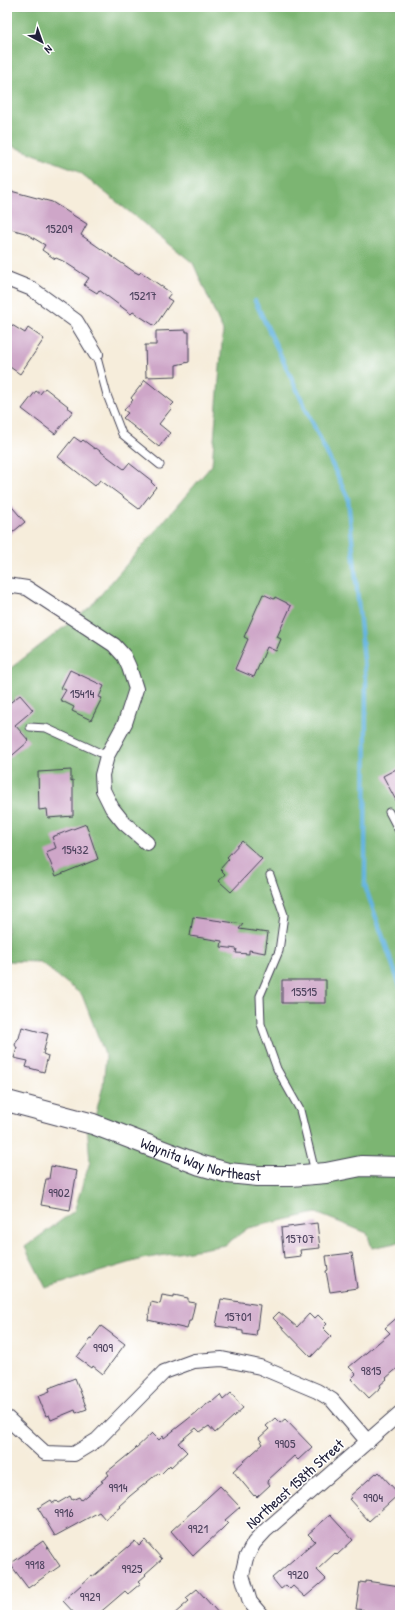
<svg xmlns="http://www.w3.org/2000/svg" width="407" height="1622" font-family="'Patrick Hand',sans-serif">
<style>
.forest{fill:#7cb572;stroke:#4f6c56}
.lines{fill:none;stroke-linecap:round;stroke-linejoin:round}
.stream{stroke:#63b4de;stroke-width:4.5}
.building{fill:#cea6c8}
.service-casing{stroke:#424053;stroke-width:9}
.minor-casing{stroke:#424053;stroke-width:16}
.secondary-casing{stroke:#424053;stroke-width:22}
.service{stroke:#fff;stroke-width:7}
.minor{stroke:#fff;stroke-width:14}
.secondary{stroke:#fff;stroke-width:20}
.labels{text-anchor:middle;stroke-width:3;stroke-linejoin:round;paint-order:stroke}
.number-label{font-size:13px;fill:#4d435e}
.street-label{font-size:15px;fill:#22223b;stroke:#fff}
</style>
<rect width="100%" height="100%" fill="#fff"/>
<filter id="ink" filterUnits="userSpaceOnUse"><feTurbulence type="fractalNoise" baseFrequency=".025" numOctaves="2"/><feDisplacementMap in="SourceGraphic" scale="8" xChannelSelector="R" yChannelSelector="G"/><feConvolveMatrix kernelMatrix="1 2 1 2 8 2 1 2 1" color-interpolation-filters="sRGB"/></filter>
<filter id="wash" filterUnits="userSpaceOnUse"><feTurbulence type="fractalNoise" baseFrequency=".012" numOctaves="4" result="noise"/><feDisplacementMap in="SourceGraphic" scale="16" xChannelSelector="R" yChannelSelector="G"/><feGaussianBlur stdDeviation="0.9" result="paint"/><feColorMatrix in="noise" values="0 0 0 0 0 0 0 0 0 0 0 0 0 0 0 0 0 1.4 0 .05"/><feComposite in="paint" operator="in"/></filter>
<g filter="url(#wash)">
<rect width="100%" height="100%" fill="#f6eddb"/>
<path class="forest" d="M7 7H400V1242L372 1248 367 1233 316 1213 248 1228 225 1245 142 1259 46 1288 25 1247 74 1211 90 1162 87 1123 93 1124 103 1086 106 1057 82 995 40 962 7 961V671L90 607 212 465 223 331 193 263 77 170 7 144Z"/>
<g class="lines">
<path class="stream" d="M255 301 348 498 366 681 365 886 400 986"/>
</g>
<g id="blocks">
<path class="building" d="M7 190 52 202 87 224 81 235 133 271 139 274 141 272 171 293 167 298 172 301 155 326 133 312 131 314 99 290 97 293 84 285 89 278 63 261 56 258 55 259 42 250 45 245 25 233 7 228Z
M7 322 25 333 28 328 44 339 20 374 7 365Z
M186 330V332H189V362L176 365V376L146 377 145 345H156V331Z
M145 380 174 403 170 407 171 409 159 424 170 433 159 447 123 418 128 413 124 410 133 400 131 398Z
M45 388 68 406 67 407 73 411 55 434 22 409 36 391 40 394Z
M74 437 81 442 83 440 95 449 96 448 124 469 129 463 152 481 151 482 156 487 139 509 100 480 95 486 58 457Z
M7 501 25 522 7 537Z
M263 594 274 599 275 597 287 603V604L291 606 277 637 281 639 276 651 267 647 254 677 235 669 248 639 244 637Z
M70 670 104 686 99 697 102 698 91 720 72 711 74 707 60 700 66 690 61 688Z
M20 695 33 710 15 725 29 741 7 760V705Z
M400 767V808L383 776Z
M71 770V781L73 780V816L48 818 47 809 39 810 38 772Z
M86 824 98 859 56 876 46 852 56 848 52 837Z
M242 841 262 859 231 892 219 881 225 874 220 869 229 859 227 857Z
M193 917 243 924 239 929 268 933 265 953 249 950V954L236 953 237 949 221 947 222 941 190 936Z
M282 980H326V1003H282Z
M22 1027 48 1034 43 1054 48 1056 44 1072 26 1067 28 1061 14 1058 17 1048 15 1045 17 1040 19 1038Z
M51 1166 77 1171 70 1210 41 1205 46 1179H49Z
M317 1223 320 1248 300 1250 301 1256 284 1258 281 1228Z
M352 1253 357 1288 330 1292 326 1271 328 1270 326 1256Z
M162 1295 174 1297V1295L188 1298V1302L195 1303 191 1321H189L187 1329 148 1320 151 1302 160 1304Z
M221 1299 260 1305 256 1336 243 1334V1331L237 1330 238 1329 216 1326Z
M279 1312 297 1327 309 1314 314 1319 318 1315 327 1324 323 1328 331 1336 311 1357 273 1318Z
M400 1315V1366L386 1378 387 1379 380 1385 381 1387 369 1398 351 1379 356 1374 349 1367 390 1333 385 1328Z
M101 1326 125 1344 103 1374 93 1366 92 1368 77 1357Z
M75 1378 87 1409 76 1413 75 1410 51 1420 49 1415 46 1416 38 1396 50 1391 49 1388Z
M231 1393 243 1408 215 1433 209 1426 200 1432 196 1428 178 1443 187 1452 171 1467 170 1465 160 1475 158 1473 130 1496 119 1506 120 1507 105 1519 99 1512 55 1536 38 1508 51 1500 53 1503 56 1501 58 1503 70 1496 72 1500 79 1497 81 1500 103 1482 101 1481 109 1475 107 1472 134 1450 152 1433 159 1440 163 1436 164 1438 211 1401 212 1402 220 1395 223 1400Z
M275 1418 280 1423 285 1419 312 1447 298 1460 294 1456 267 1481 270 1485 257 1497 255 1495 254 1496 233 1471 263 1444 259 1438 269 1429 266 1426Z
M379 1472 399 1494 369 1521 349 1499 351 1498 350 1496 376 1473 377 1474Z
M220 1486 240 1507 225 1520 228 1523 222 1529 193 1556 171 1531Z
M330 1515 353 1540 337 1555 335 1553 317 1570 326 1579 305 1597 293 1586 290 1589 286 1585 281 1589 272 1578 315 1541 308 1534Z
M145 1540 162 1559 145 1574 146 1575 139 1581 141 1583 128 1594 125 1591 97 1615H76L63 1601 91 1576 92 1577 97 1573 135 1541 139 1546Z
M43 1541 60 1566 28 1588 10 1564Z
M366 1581 400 1586V1615H371L363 1614 364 1610 356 1609 360 1582 366 1583Z
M197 1589 220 1615H173L189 1601 186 1598Z"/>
</g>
</g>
<g filter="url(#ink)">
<use href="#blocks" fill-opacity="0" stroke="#424053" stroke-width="1"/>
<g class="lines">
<defs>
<path id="service" d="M96 354 107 395 122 434 160 465
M30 727 46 728 107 756
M389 812 400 833
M270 875 284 915 279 951 260 996 261 1024 277 1069 300 1110 315 1172"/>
<path id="minor" d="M7 279 32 289 76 321 96 354
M7 585 27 588 114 645 124 656 129 667 136 689 125 723 107 756 102 775 103 790 112 808 124 823 147 843
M7 1418 45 1453 74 1454 97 1440 164 1372 194 1361 222 1359 260 1367 317 1391 332 1400 368 1442
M261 1615 250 1602 242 1575 246 1558 254 1543 265 1531 400 1413"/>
<g id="secondary">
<path id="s1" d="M7 1101 93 1124 200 1165 228 1173 258 1176H291L326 1173 361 1166 400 1167"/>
</g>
</defs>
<use href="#service" class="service-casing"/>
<use href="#minor" class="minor-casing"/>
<use href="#secondary" class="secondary-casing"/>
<use href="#service" class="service"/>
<use href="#minor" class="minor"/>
<use href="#secondary" class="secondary"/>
</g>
</g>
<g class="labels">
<g class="number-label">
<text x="59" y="233">15209</text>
<text x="143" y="300">15217</text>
<text x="82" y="698">15414</text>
<text x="75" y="854">15432</text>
<text x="304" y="996">15515</text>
<text x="59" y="1197">9902</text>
<text x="300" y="1243">15707</text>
<text x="238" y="1321">15701</text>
<text x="103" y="1352">9909</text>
<text x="371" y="1375">9815</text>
<text x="285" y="1448">9905</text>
<text x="118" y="1492">9914</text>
<text x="373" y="1502">9904</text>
<text x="64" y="1517">9916</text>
<text x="198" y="1533">9921</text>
<text x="35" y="1569">9918</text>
<text x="132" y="1573">9925</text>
<text x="298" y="1579">9920</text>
<text x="90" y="1601">9929</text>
</g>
<g class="street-label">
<text dy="5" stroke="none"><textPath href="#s1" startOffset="203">Waynita Way Northeast</textPath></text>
<text transform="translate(295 1484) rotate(-42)" y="5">Northeast 158th Street</text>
</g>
</g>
<rect width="407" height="1622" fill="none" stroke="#fff" stroke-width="24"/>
<g transform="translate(42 42) rotate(139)" stroke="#ffffff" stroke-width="3" paint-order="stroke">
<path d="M0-3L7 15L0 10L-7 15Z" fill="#22223b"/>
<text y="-6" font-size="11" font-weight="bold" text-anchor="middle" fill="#22223b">N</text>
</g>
</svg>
